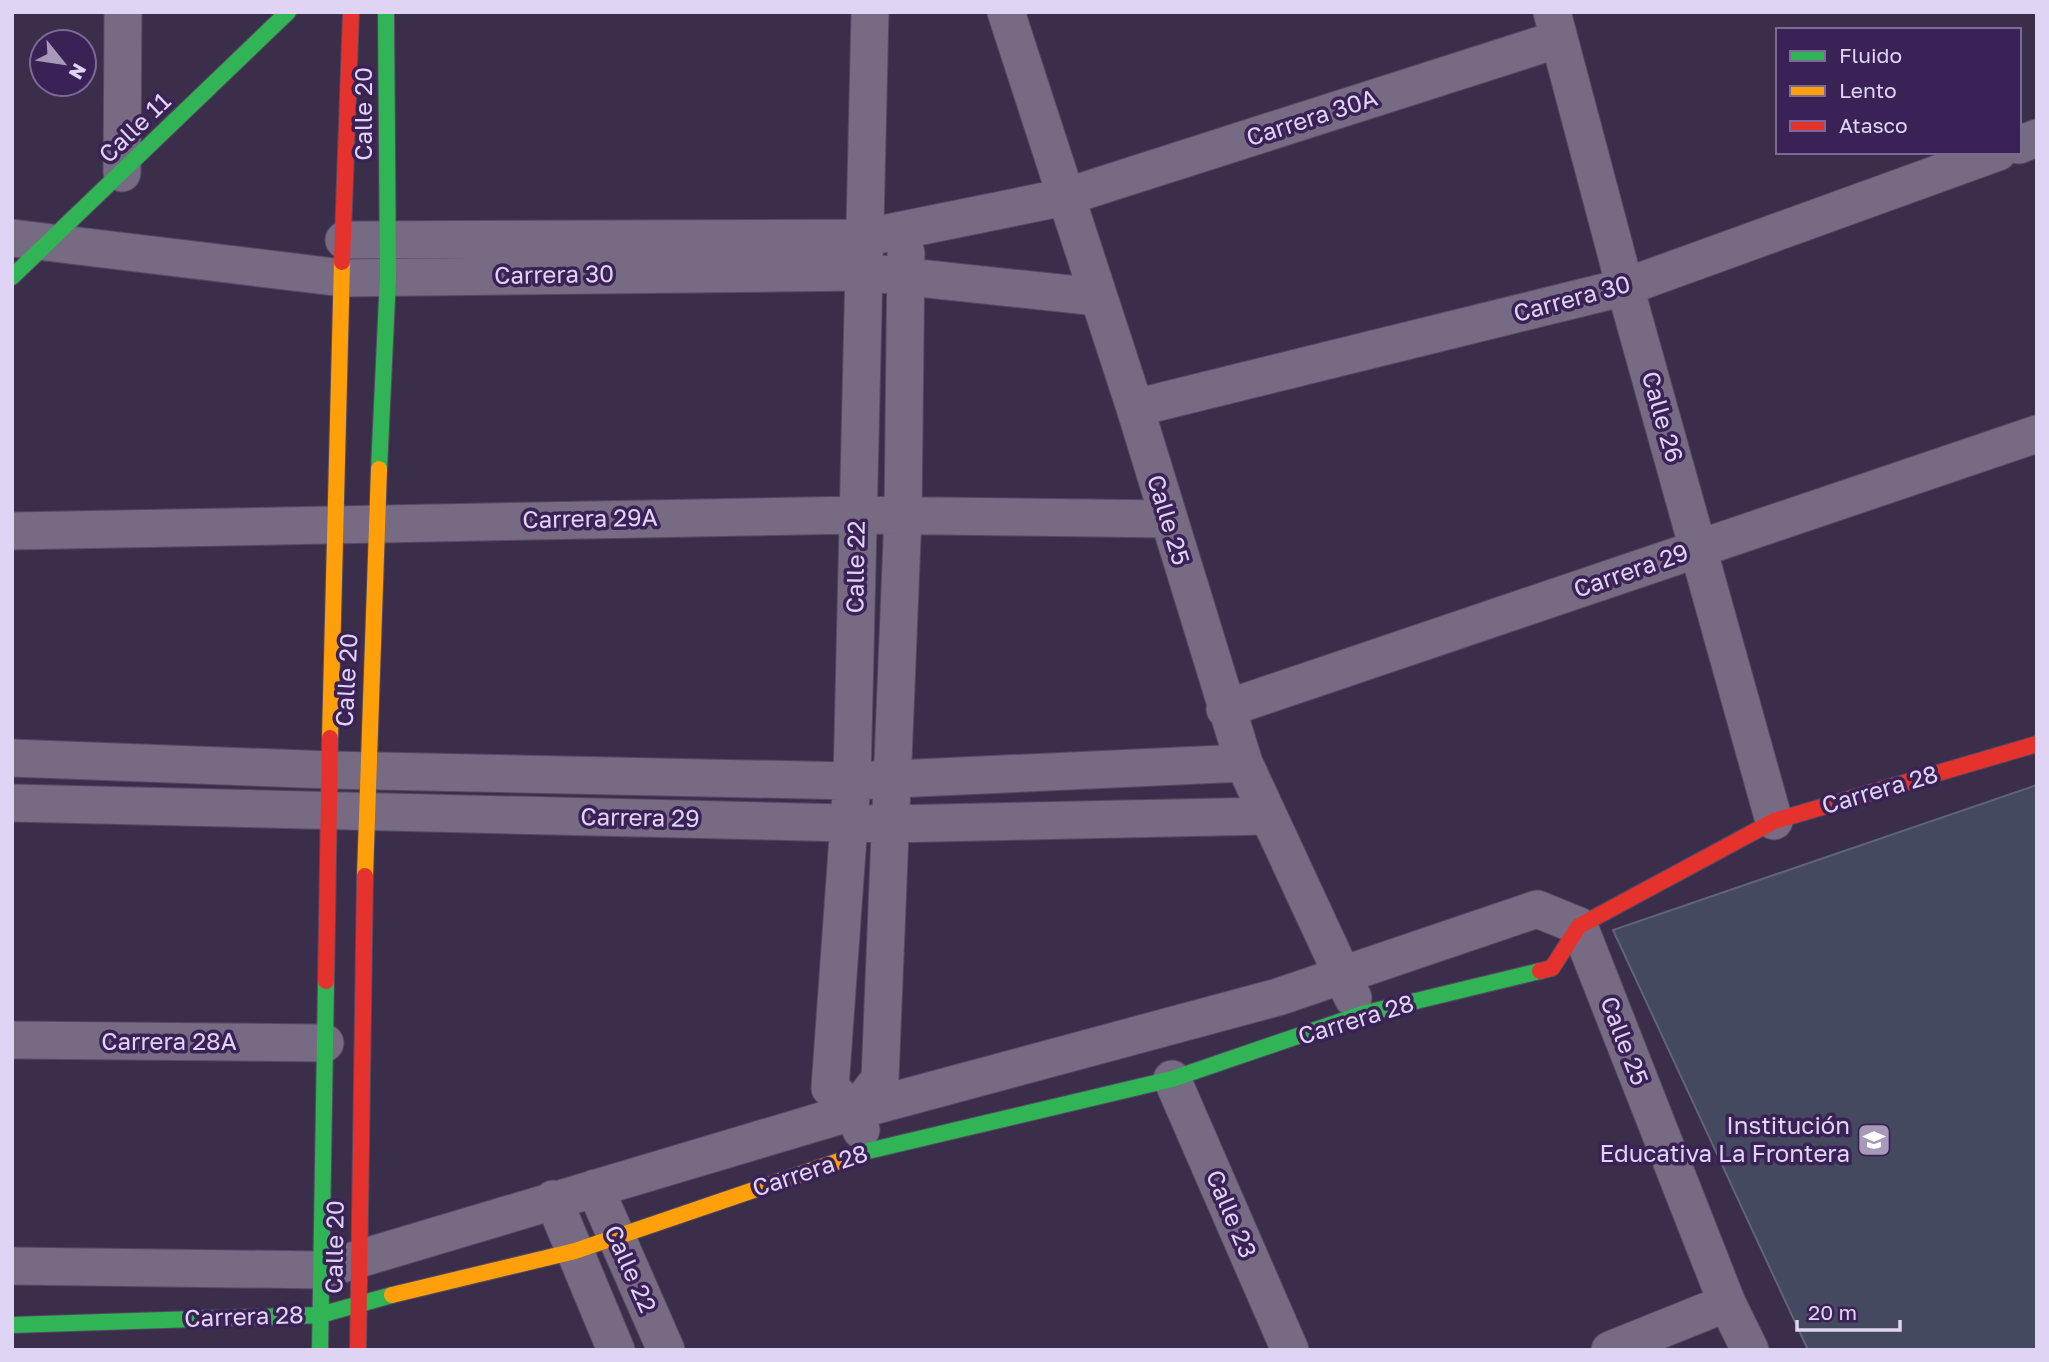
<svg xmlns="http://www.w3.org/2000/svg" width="2049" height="1362" font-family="'Golos Text',sans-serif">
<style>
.building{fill:#45495f;stroke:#5f647a;stroke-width:2}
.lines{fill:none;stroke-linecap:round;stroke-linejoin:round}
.street-casing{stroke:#544961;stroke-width:39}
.fast-casing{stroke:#544961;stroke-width:18}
.slow-casing{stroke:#544961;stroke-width:18}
.jam-casing{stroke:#544961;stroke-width:18}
.street{stroke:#766b82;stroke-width:37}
.fast{stroke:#30b455;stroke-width:16}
.slow{stroke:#ff9f0a;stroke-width:16}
.jam{stroke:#e5322d;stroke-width:16}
.labels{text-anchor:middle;stroke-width:7;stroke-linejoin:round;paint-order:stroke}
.street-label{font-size:24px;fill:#e0d4f4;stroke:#3a2256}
.poi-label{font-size:24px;fill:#e0d4f4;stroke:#3a2256;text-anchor:end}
</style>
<rect width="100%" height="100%" fill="#3b2e4a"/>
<path class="building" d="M2037 785V1350H1808L1613 930Z"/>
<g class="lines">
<defs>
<path id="street" d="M1006 12 1135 408 1244 763 1353 998
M1552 12 1625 287 1774 821
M2019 145 2037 138
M122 173 123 12
M12 238 343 278 862 272 1098 297
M344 240 863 238 1065 197 1559 39
M1135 408 1625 287 1998 152
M12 531 857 515 1168 519
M1225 709 2037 434
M12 758 330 770 852 781 1244 763
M12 803 889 824 1267 816
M12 1040 325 1043
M1172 1079 1290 1350
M855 1111 880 1079 903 515 906 253
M861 1130 855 1111 830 1088 852 781 870 12
M595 1188 666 1350
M553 1199 616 1350
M12 1266 322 1270 855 1111 1278 997 1537 909 1579 926 1727 1303 1750 1350
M1610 1350 1727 1303"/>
<path id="fast" d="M12 277 288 12
M379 469 388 277 386 12
M839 1161 868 1151 1172 1079 1362 1014 1540 971
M12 1325 320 1315 392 1295
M320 1350 326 981"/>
<path id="slow" d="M330 738 342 262
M365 876 379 469
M392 1295 575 1251 839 1161"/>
<path id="jam" d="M342 262 351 12
M1540 971 1552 968 1579 926 1774 821 2037 744
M326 981 330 738
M358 1350 365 876"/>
</defs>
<use href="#street" class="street-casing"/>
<use href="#fast" class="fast-casing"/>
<use href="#slow" class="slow-casing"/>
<use href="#jam" class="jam-casing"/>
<use href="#street" class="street"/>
<use href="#fast" class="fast"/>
<use href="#slow" class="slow"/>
<use href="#jam" class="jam"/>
</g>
<defs>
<symbol id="university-square" viewBox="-11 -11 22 22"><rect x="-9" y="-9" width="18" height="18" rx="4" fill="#a69ab8" stroke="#3a2256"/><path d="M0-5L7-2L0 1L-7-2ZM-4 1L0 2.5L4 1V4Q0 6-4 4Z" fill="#fff"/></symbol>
</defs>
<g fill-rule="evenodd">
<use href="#university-square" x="1855" y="1121" width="38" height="38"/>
</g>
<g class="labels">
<g class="street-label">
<text transform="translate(364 114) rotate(-90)" y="8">Calle 20</text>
<text transform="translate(1312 118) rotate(-18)" y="8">Carrera 30A</text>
<text transform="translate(135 128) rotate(-44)" y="8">Calle 11</text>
<text transform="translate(554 275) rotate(-1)" y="8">Carrera 30</text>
<text transform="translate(1572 299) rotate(-15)" y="8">Carrera 30</text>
<text transform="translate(1662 417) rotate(74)" y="8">Calle 26</text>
<text transform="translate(590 519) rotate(-1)" y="8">Carrera 29A</text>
<text transform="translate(1168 520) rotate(73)" y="8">Calle 25</text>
<text transform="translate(856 567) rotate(-89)" y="8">Calle 22</text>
<text transform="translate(1631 571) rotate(-19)" y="8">Carrera 29</text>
<text transform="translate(347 680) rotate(-87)" y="8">Calle 20</text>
<text transform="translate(1880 790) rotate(-16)" y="8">Carrera 28</text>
<text transform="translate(640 818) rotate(1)" y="8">Carrera 29</text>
<text transform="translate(1356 1020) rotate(-17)" y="8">Carrera 28</text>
<text transform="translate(1624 1041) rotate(69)" y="8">Calle 25</text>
<text x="169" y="1050">Carrera 28A</text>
<text transform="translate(810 1171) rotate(-18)" y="8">Carrera 28</text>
<text transform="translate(1231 1214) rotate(67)" y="8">Calle 23</text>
<text transform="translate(335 1247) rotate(-89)" y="8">Calle 20</text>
<text transform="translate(630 1269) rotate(66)" y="8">Calle 22</text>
<text transform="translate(244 1317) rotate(-2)" y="8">Carrera 28</text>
</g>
<g class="poi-label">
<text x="1850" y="1134">Institución<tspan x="1850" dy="28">Educativa La Frontera</tspan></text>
</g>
</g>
<rect width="2049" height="1362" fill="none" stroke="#e0d4f4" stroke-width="28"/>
<rect x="1776" y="28" width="245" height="126" fill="#3a2256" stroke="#7c6995" stroke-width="2"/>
<rect x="1790" y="51" width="35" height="10" fill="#30b455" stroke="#7c6995" stroke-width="2"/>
<text x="1839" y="63" font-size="21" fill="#e0d4f4">Fluido</text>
<rect x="1790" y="86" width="35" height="10" fill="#ff9f0a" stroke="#7c6995" stroke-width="2"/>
<text x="1839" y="98" font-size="21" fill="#e0d4f4">Lento</text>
<rect x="1790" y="121" width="35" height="10" fill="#e5322d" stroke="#7c6995" stroke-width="2"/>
<text x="1839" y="133" font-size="21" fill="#e0d4f4">Atasco</text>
<g transform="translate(63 63) rotate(120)"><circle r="33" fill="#3a2256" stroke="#7c6995" stroke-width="2"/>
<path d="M0-5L12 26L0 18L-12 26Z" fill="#a69ab8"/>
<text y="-10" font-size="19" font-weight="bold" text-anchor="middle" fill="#e0d4f4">N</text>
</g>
<path d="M1797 1320v10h103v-10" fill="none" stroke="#e0d4f4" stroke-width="3.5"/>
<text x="1808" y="1320" font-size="21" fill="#e0d4f4" stroke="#3a2256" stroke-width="5" paint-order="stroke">20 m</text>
</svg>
